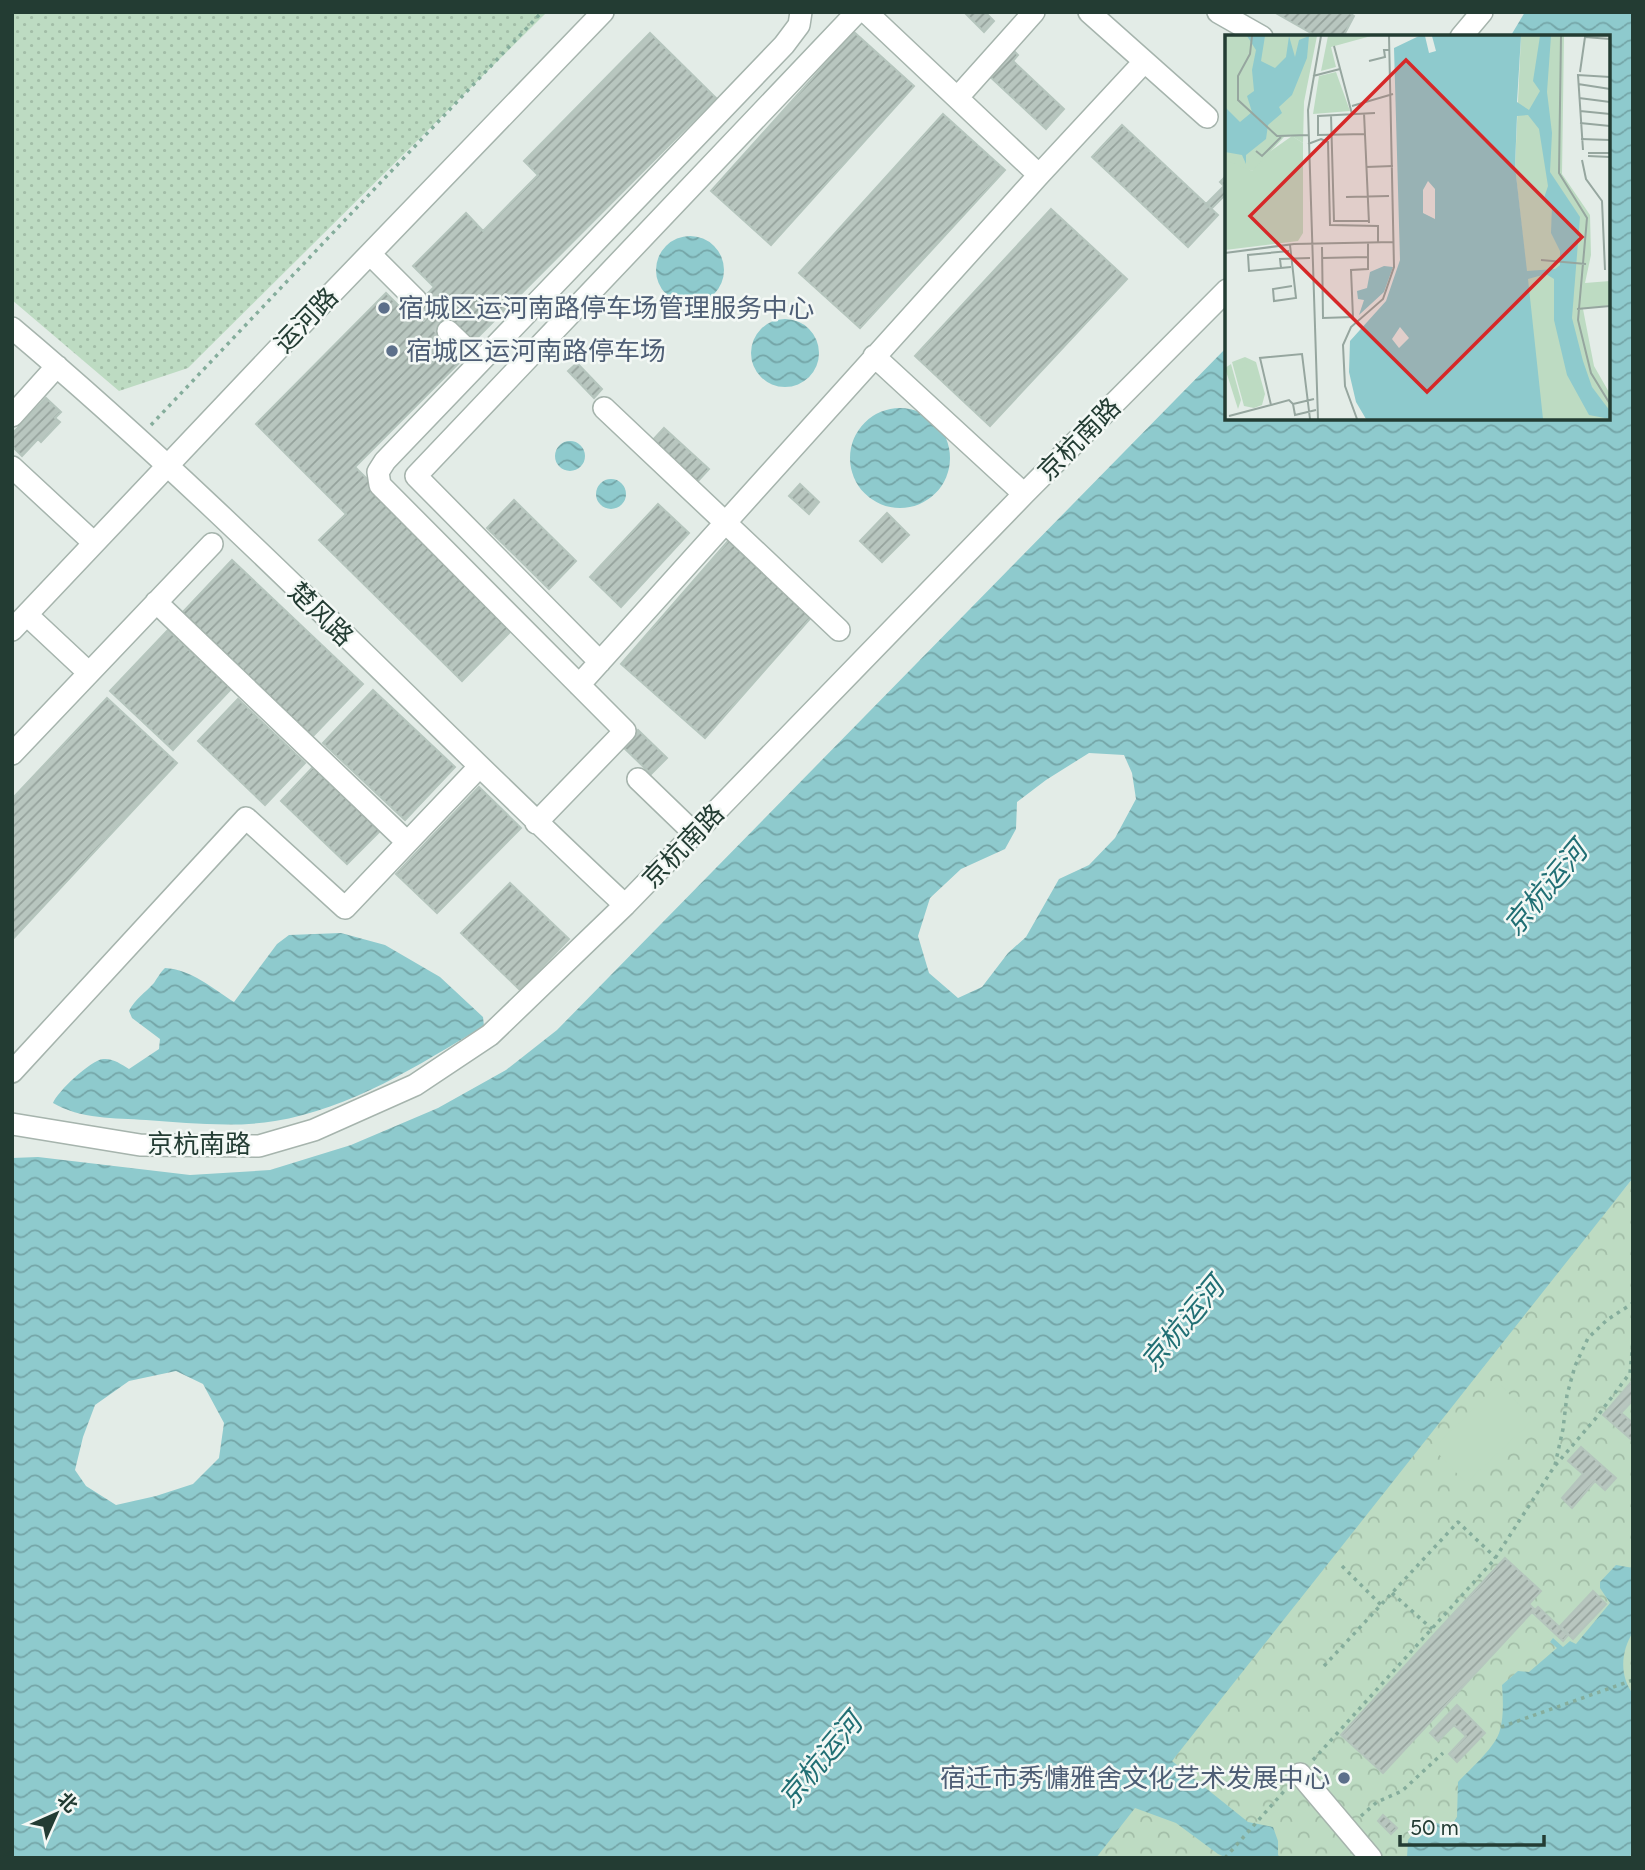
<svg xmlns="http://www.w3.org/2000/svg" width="1645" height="1870" font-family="Figtree,'Noto Sans SC',sans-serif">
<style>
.grass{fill:url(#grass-dots)}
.park{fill:url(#park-crowns)}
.pitch{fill:#bddbc2}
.water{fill:url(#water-waves);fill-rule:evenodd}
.building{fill:url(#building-hatch);stroke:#b5c5bd;stroke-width:2}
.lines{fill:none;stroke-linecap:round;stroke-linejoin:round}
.minor-tunnel{stroke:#bdc9c3;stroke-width:21;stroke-dasharray:21 10;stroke-linecap:butt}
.minor-casing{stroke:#a6b4ad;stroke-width:24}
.path{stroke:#85ad9c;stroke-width:3.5;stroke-dasharray:3.5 5;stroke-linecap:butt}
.minor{stroke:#fff;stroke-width:21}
.service-dot{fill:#5c6f8a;stroke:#f3f8f5;stroke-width:2.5}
.labels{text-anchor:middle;stroke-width:5;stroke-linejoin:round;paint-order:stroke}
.service-label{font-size:26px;fill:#4e5e75;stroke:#f3f8f5;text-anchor:start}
.street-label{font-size:26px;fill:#233c33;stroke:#f3f8f5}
.water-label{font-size:28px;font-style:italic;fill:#216f74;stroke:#f3f8f5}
.inset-road{fill:none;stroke:#96a69f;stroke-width:2}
.view{fill:#d62828;fill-opacity:0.15;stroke:#d62828;stroke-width:3.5}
.inset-edge{fill:none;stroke:#233c33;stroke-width:3.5}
</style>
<defs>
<pattern id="grass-dots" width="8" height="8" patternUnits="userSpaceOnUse" patternTransform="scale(1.75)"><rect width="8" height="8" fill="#bddbc2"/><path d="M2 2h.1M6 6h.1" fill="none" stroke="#a2bda7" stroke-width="1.8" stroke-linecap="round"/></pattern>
<pattern id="park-crowns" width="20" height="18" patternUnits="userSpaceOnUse" patternTransform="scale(1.75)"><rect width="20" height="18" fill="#bddbc2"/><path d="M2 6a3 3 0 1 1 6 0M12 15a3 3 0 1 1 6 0" fill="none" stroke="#a2bda7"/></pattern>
<pattern id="water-waves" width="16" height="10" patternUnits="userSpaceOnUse" patternTransform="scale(1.75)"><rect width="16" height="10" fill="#8ecacd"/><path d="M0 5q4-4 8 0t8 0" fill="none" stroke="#74a5a7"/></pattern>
<pattern id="building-hatch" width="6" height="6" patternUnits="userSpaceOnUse" patternTransform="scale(1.75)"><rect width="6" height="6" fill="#b8c6bf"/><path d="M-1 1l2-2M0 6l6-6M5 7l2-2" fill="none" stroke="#95a29c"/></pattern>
</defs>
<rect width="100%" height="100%" fill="#e3ece7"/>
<path class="grass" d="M12 12H547L188 368 119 391 12 300Z"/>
<path class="park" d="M1633 1178V1858H1084Z"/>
<path class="pitch" d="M1500 1384 1533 1420 1466 1483 1433 1448Z"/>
<path class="water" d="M1525 12H1633V1178L1172 1761 1248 1822 1273 1827 1278 1841V1855L1281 1858H1227L1218 1854 1176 1823 1135 1808 1096 1858H12V1158L38 1157 190 1175 270 1170 351 1145 438 1108 506 1070 557 1030 1227 347V418H1608V37H1510ZM1089 753 1124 755 1132 773 1136 799 1115 838 1089 865 1059 879 1026 937 1008 953 982 987 958 998 929 973 918 936 930 898 961 869 1005 849 1016 829 1017 802 1046 780ZM176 1371 203 1384 224 1423 219 1458 193 1484 156 1496 116 1505 86 1486 75 1470 83 1437 95 1405 129 1381Z
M656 270a34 34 0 1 1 68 0a34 34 0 1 1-68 0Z
M751 353a34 34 0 1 1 68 0a34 34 0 1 1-68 0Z
M850 458a50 50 0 1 1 100 0a50 50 0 1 1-100 0Z
M555 456a15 15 0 1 1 30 0a15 15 0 1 1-30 0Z
M596 494a15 15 0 1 1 30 0a15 15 0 1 1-30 0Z
M341 933 385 945 440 977 483 1017 484 1026C419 1065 350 1109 275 1121 233 1128 188 1123 146 1120 115 1118 80 1119 53 1103 57 1092 91 1060 103 1059 113 1058 121 1064 129 1069L159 1049 160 1039 132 1018 129 1011C135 999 145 993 154 983 158 977 160 973 165 968 191 969 213 989 234 1002L277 944 289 935Z
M1616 1565 1633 1568V1632C1621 1651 1619 1676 1633 1694V1853L1628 1858H1407L1408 1840 1426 1819 1450 1828 1457 1817 1458 1782C1470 1769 1496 1747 1500 1730 1504 1716 1503 1699 1502 1685L1518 1671 1529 1672 1557 1648 1550 1642 1553 1638 1563 1647 1570 1641 1576 1644 1610 1603 1600 1588V1582Z"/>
<path class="building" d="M964 12H985L994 21 984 32Z
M1274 12H1348L1354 16 1343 37H1318Z
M854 32 914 86 771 245 711 191Z
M650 33 716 98 471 344 464 358 355 467 516 626 462 681 319 540 346 514 256 424 386 293 407 314 434 287 413 266 466 213 483 231 538 175 524 161Z
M1010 47 1018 55 1013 61 1064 109 1046 129 986 73Z
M943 114 1005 170 860 328 799 273Z
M1122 125 1218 215 1188 247 1092 157Z
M1227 175V193L1211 209 1206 204 1224 186 1220 182Z
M1051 209 1127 279 990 426 915 356Z
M577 363 602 389 594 398 568 371Z
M46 398 61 412 55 418 60 422 41 442 38 439 22 456 12 446V434Z
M664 428 709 469 696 483 651 442Z
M800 484 819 502 809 514 789 496Z
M514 500 576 561 549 589 487 528Z
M658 504 689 533 621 607 590 577Z
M887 513 909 535 882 562 860 541Z
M729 540 814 614 705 738 621 664Z
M232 560 363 684 312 737 182 613Z
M168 630 231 689 173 750 110 691Z
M373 690 455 767 405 820 323 743Z
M107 698 177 763 12 940V799Z
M238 699 305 763 265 805 198 741Z
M638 730 667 758 651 774 622 746Z
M313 767 380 831 347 864 281 801Z
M479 787 521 828 437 913 396 874Z
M510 883 569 939 520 990 461 933Z
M1633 1380V1400L1621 1413 1633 1423V1441L1603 1415Z
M1581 1447 1616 1478 1605 1490 1595 1481 1572 1508 1562 1498 1583 1474 1568 1461Z
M1505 1558 1541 1591 1529 1604 1535 1610 1538 1607 1568 1635 1563 1641 1532 1612 1383 1773 1341 1735Z
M1593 1591 1606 1604 1573 1639 1560 1626Z
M1457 1705 1485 1733 1457 1762 1449 1754 1466 1736 1454 1725 1438 1741 1430 1733Z
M1383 1815 1397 1828 1391 1834 1378 1821Z"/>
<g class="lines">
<path class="minor-tunnel" d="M416 300 448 331"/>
<defs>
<path id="minor" d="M866 12 1039 175
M1089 12 1207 117
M1218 12 1262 37
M1461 37 1482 12
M958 97 1034 12
M370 254 416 300
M12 328C227 509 420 714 625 905
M448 331 480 362
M874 356 1024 494
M604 408 839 630
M12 416 57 366
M12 467 94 543
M156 602 407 842
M27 615 89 673
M12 630 278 349 603 12
M600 662 416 476 857 12
M579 685 1039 175 1144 62
M12 754 212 544
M638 779 695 834
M536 823 625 731 380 485 378 472 385 461 784 45 799 25 801 12
M12 1072 246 818 345 908 479 767
M12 1124 140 1145 259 1146 314 1130 415 1085 490 1035 625 905 1024 494 1227 290
M1300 1774 1371 1858"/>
</defs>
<use href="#minor" class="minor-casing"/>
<path class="path" d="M151 425 542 12
M1555 1465 1563 1429 1567 1395 1575 1366 1588 1338 1607 1320 1633 1303
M1342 1566 1381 1605
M1392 1593 1432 1629
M1324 1666 1458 1522 1496 1558
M1501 1727 1633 1680
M1313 1760 1494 1560 1554 1467 1596 1418 1630 1373 1633 1341
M1361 1816 1377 1802 1402 1791 1443 1753
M1225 1858 1286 1789"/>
<use href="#minor" class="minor"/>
</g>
<g class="service-dot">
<circle cx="384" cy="308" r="7"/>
<circle cx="392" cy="351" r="7"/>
<circle cx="1344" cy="1778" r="7"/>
</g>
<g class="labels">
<g class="service-label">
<text x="398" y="317">宿城区运河南路停车场管理服务中心</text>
<text x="406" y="360">宿城区运河南路停车场</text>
<text x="1330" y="1787" text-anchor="end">宿迁市秀慵雅舍文化艺术发展中心</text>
</g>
<g class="street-label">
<text transform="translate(306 320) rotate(-46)" y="9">运河路</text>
<text transform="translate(1079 439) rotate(-45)" y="9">京杭南路</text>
<text transform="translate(321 614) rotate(44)" y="9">楚风路</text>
<text transform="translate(683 846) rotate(-46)" y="9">京杭南路</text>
<text x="199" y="1153">京杭南路</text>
</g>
<g class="water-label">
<text transform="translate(1545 888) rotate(-50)" y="10">京杭运河</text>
<text transform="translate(1182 1324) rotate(-50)" y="10">京杭运河</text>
<text transform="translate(820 1760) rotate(-50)" y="10">京杭运河</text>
</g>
</g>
<g transform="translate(1225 35)">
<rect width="385" height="385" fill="#e3ece7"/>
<path d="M111 37 125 76 88 79 94 41ZM67 101 78 108V198L73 206 0 215V120L27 136 33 125Z" fill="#bddbc2"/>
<path d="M0 1H92L79 67 78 108 67 101 59 102 27 136 1 125ZM103 1H146L106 12 111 32 96 36ZM296 1H339L337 139 365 180 366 220 360 248 385 246V270L358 274 369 331 385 359V384H317L290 131ZM20 322 31 327 40 359 37 370 29 373 19 371 7 327Z" fill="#bddbc2"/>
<path d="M17 325 28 330 37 358 20 363 12 335 22 332 13 334ZM6 329 16 365 13 374 0 333Z" fill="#bddbc2"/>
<path d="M22 1H40L36 26 50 33 61 22 64 1 70 22 74 5 84 1 82 23 67 60 54 72 57 78 43 90 41 104 21 120V129L17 120 0 117V72L15 87 27 77 22 61 29 56 27 35 31 15ZM194 1H200L204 18 211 16 207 1H296L292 67 304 75 315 56 308 46 315 1H326L322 57 327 98 325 137 355 182 347 283 358 326 367 352 385 376V384L364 380 342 340 329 285V244L321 239 303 244 318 384H141L131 367 124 337 125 306 161 266 175 225 169 13ZM303 80 314 94 323 151 319 163 327 170 326 198 335 216V230L330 234 302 236 290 131 292 81ZM203 146 210 154V184L198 178V155ZM175 292 184 303 174 313 167 304ZM159 231 168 232 159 257 134 280 139 265 133 264 132 256 142 253 145 237Z" fill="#8ecacd" fill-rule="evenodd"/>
<path class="inset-road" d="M27 1 25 19 13 41V65L52 101 83 100M336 1 334 138 362 183 353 285 366 338 385 369M109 11 127 79M144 26 160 22 159 15H164M355 37 360 2 385 4M88 41 115 34M353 49 385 54M354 63 385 67M127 71 168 59M355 76 385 79M139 78 144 188M106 80 109 186H144M355 88 385 91M140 99 93 100V81L150 78M356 104 385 105M83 109 96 104 103 107 105 190 153 191V208M358 115 353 40 385 42M31 116 37 121 56 102M363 118H385M363 121 385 122M357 125 361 144 377 166 380 235M141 132 168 131M121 162 164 161M65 210 71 263 49 266 48 254 67 251M97 212 98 283 128 282 126 235 143 234V208M64 216 23 220 24 236 66 232M0 218 69 209 169 207M97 223 143 222M316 225 361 229M56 233 55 224 85 223M352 274 385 271M89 364 68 369 70 380 91 375M46 370 64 365 68 369M4 381 46 370 35 323 77 319 85 384M93 384 83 75 96 1M132 384 120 351 118 310 126 292 158 264 169 232 164 1"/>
<path class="view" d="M181 25 357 202 202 357 25 181Z"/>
<rect width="385" height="385" class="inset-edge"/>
</g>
<rect width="1645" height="1870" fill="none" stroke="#233c33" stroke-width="28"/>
<g transform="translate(56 1814) rotate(45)" stroke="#f3f8f5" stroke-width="5" paint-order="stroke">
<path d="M0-5L12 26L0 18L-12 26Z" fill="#233c33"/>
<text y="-10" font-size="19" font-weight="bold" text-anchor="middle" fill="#233c33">北</text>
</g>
<path d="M1400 1835v10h144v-10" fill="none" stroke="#233c33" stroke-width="3.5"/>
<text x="1410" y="1835" font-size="21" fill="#233c33" stroke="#f3f8f5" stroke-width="5" paint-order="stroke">50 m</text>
</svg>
